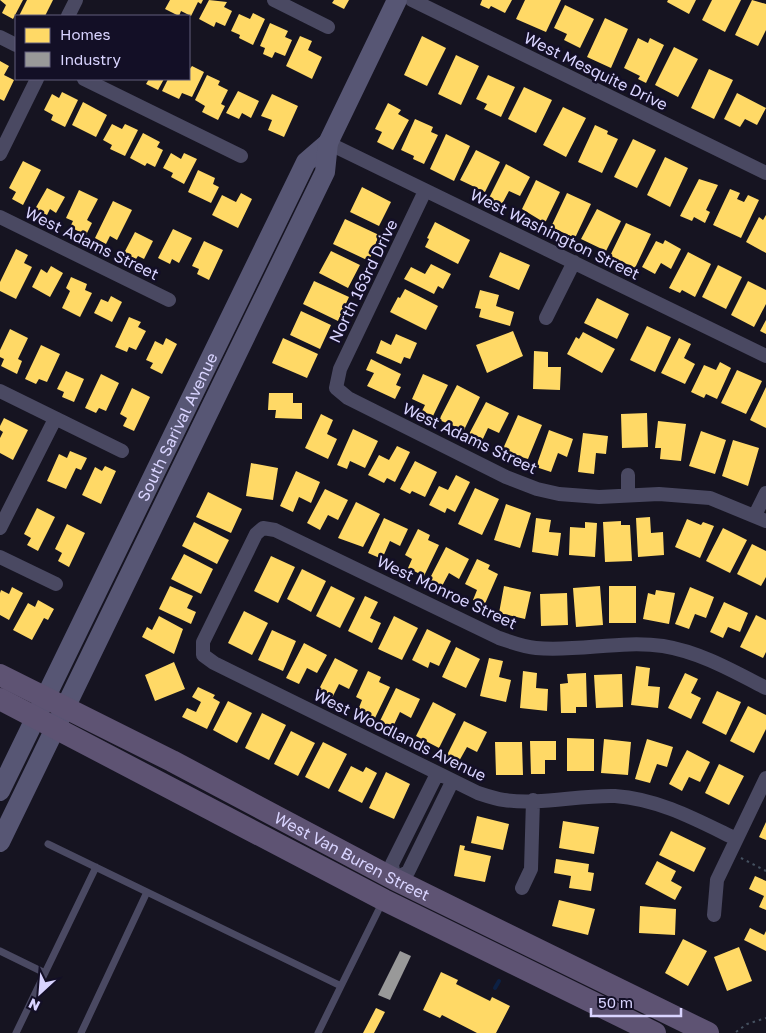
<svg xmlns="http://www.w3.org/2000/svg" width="766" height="1033" font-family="'Golos Text',sans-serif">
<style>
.homes{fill:#ffd966}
.industry{fill:#999}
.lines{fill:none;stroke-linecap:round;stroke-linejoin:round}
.stream{stroke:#0d2144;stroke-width:4}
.path{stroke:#44505f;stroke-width:2;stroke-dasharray:2.5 4;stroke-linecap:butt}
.service{stroke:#4a4962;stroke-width:7}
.minor{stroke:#4a4962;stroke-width:14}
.secondary{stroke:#575674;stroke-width:20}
.primary{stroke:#5e5373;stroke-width:22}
.labels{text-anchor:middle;stroke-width:5;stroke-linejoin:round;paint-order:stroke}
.street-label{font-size:16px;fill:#d9d4ff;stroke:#130f26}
</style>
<rect width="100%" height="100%" fill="#161421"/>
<path class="homes" d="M0 0H23L13 19 2 13 6 5Z
M27 0H53L45 16H19Z
M170 0H203L201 4 198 2 191 16 181 11 179 16 165 9Z
M209 0 227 2 224 7 232 11 225 26 216 22 214 27 199 19Z
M334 0H349L344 9 332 3Z
M482 0H512L505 13 491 6 489 9 480 5Z
M525 0H561L546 32 516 19Z
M668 0H696L689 14 667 2Z
M712 0H741L725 32 702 20Z
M752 0 766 4V30L758 46 735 35Z
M565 5 594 19 580 48 564 40 567 34 554 28Z
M253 13 265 19 253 45 239 38 240 35 231 31 239 14 250 19Z
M605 18 628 29 611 68 587 57Z
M270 23 288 31 285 37 292 40 285 56 275 52 272 58 263 54 265 48 260 46Z
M300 36 312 41 308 50 322 57 312 79 286 66Z
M422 36 446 48 427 86 404 75Z
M638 38 648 43 650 38 664 45 646 83 638 79 640 76 624 68Z
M674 47 698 59 678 97 655 85Z
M456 55 479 66 461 105 438 94Z
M0 61 9 66 4 75 14 80 4 101 0 99Z
M192 66 204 72 192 97 182 93 179 99 162 91 168 79H189V70Z
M709 69 733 80 714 119 691 108Z
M207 75 220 81 218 85 228 90 221 104 225 106 218 120 202 112 205 106 195 100Z
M488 75 515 87 501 117 484 109 487 104 476 99Z
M149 79H164L158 90 146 84Z
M524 87 552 100 536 133 508 119Z
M238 91 259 101 251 118 242 113 239 119 226 113Z
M62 92 78 100 65 127 51 120 53 115 44 110 52 94 59 98Z
M737 93 766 108 757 125 745 119 740 127 724 119Z
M272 94 298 106 284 137 268 130 272 120 261 116Z
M83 102 107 115 96 137 72 125Z
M388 103 401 110 398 114 409 120 393 150 377 142 382 132 375 129Z
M563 107 586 118 566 157 543 145Z
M415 119 433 127 431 132 438 135 424 164 413 159 414 156 401 150Z
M112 124 122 129 125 124 138 130 125 156 110 149 112 145 103 140Z
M595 125 608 131 607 134 618 139 602 173 578 162Z
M143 133 160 142 157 147 163 150 155 167 147 163 145 166 130 158Z
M446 134 470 146 454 181 430 169Z
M633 139 656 150 637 188 614 177Z
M476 150 500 162 485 192 460 180Z
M171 153 181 159 184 153 197 159 184 184 171 177 173 173 163 168Z
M665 157 688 168 670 207 647 195Z
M23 161 41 170 23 205 12 199 16 192 9 188Z
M506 164 530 177 520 196 509 191 501 206 488 200Z
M198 170 215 178 213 184 219 187 211 203 188 192Z
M699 179 718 185 706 210 710 212 705 223 694 217 692 221 680 216Z
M536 180 560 192 545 223 522 209Z
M362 187 391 202 379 226 350 212Z
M47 188 65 197 56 213 50 209 47 215 35 209Z
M730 189 740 193 737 199 744 202 748 195 759 200 741 238 713 225Z
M79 190 98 199 87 220 92 223 86 235 70 227 73 221 66 218Z
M241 193 252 199 238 228 212 215 222 195 236 202Z
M567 193 591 204 575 238 551 227Z
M113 201 132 210 117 240 110 236 106 244 95 238Z
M597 209 621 221 606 251 581 239Z
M766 215V253L746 242 759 217 763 220Z
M345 219 379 235 369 261 333 244Z
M435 222 470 240 458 264 425 247 429 239 427 238Z
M626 223 651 234 635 268 610 256Z
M173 229 192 238 179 263 172 259 170 264 158 258Z
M135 232 153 241 144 259 138 256 136 259 124 253Z
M665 240 681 249 671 269 661 263 655 274 642 267 656 241 663 244Z
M204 241 223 250 209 280 197 274 199 269 192 266Z
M16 249 28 255 24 263 32 267 16 299 0 291V282Z
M331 251 360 265 348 288 319 273Z
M500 252 530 265 519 290 489 277Z
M688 252 711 264 695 297 682 290 680 293 669 288Z
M431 264 451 274 443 289 438 286 434 294 404 279 411 267 425 274Z
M718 265 742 277 726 309 702 297Z
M51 266 63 273 50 297 32 287 41 269 47 273Z
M71 277 87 284 85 290 92 293 80 317 62 308 70 291 66 288Z
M314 281 349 297 338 321 303 304Z
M748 281 766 290V304L754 327 731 315Z
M405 289 438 306 426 330 390 312 398 297 400 298Z
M480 290 499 295 496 306 514 312 510 326 479 317 481 309 475 308Z
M111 296 122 302 112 322 94 313 101 299 108 302Z
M597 298 629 314 617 339 584 323Z
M301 311 331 325 320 349 290 335Z
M129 317 141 322 138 327 146 331 136 350 129 347 127 352 115 347Z
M766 320V334L760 331Z
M647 326 671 337 655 372 630 360Z
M10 329 28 338 18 359 22 361 17 374 1 366 4 359 0 357V350Z
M513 331 523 356 487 373 476 345Z
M583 332 615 349 602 373 567 354 576 337 579 339Z
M396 334 417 343 410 359 404 357 401 364 376 353 381 340 391 345Z
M166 338 177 344 162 374 150 368 153 363 146 360 155 341 163 345Z
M283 338 318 354 307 378 272 363Z
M679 338 691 344 684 358 695 364 685 384 661 373Z
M41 345 60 354 47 382 39 379 36 384 25 379Z
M534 351 548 352V367H561L560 390 533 389Z
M371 359 401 374 396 385 401 387 395 399 367 386 374 373 366 370Z
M720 362 731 368 717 399 706 394 704 398 691 392 704 365 716 370Z
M737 370 762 381 746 414 721 403Z
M66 371 84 379 74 402 62 397 64 392 57 389Z
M101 374 119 383 106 411 99 408 96 413 85 408Z
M423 374 448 385 433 416 422 411 425 405 412 399Z
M457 385 480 397 464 430 439 420Z
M766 387V428L750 420Z
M132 388 150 397 134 431 123 426 127 418 120 414Z
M269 393H293V403H302V419L275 418 276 410H268Z
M486 402 509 413 499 433 488 428 481 443 468 436Z
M647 413 648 447 622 448 621 414Z
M321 414 333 420 327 434 337 439 328 459 305 448Z
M518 415 542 425 528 459 502 451Z
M4 418 28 430 13 460 0 453V438L3 432 0 430V426Z
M658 421 686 424 681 461 660 459 661 448H655Z
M353 429 378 441 365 468 350 461 347 469 337 465Z
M549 430 573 439 567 457 558 453 551 472 536 467Z
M701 431 726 440 715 474 689 466Z
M583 433 608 436 606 454 596 453 594 474 578 472Z
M733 440 759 448 748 486 722 476Z
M397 446 410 452 395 482 387 478 384 483 368 475 379 455 389 460Z
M70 451 87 458 81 470 76 468 66 489 47 481 59 454 67 458Z
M415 461 437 472 425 497 412 491 410 494 400 489Z
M251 463 278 468 273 500 246 496Z
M105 466 116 471 101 504 82 495 95 467 102 471Z
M296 471 320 482 311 503 299 497 293 512 280 506Z
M456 475 470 482 455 512 447 508 445 513 429 505 439 486 448 490Z
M475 488 499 499 482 535 458 524Z
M325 489 348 500 338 520 328 515 320 530 307 523Z
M208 492 242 509 231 533 196 517Z
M356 502 380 514 363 547 338 538Z
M506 504 531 513 520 548 494 540Z
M37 508 55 517 38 551 27 545 31 538 24 534Z
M650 517 651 533 663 532 664 555 638 557 636 518Z
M384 518 408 529 400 546 390 541 382 559 368 553Z
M536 518 551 520 549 532 561 533 558 556 532 552Z
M687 519 701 525 703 522 714 526 700 558 675 547Z
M621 521V525H630L632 561 605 562 603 522Z
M194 522 229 540 217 564 182 546Z
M585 522 597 523 595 557 569 555 570 527 585 528Z
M67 524 85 533 69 567 58 561 62 553 55 549Z
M723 528 747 540 730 573 706 561Z
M418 529 430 535 428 540 439 545 424 576 408 568 412 559 405 555Z
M752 544 766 551V577L761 586 737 574Z
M446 547 469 559 459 579 449 573 441 588 428 582Z
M184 554 213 569 201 594 171 579Z
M271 556 295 567 278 603 254 591Z
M477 559 490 565 488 569 498 574 484 606 473 600 477 590 465 584Z
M302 569 326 581 311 612 287 599Z
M170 586 193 596 187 608 196 612 191 624 159 609Z
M331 586 355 598 340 628 316 616Z
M504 586 531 592 525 619 499 613Z
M600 586 603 625 576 627 573 588Z
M609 586H636V623H609Z
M12 587 23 593 9 620 0 615V593L1 590 9 594Z
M690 587 714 597 706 618 695 614 689 629 675 624Z
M656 590 675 593 669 624 643 619 648 593 655 595Z
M567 593 568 625 541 626 540 594Z
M365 596 378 602 370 618 381 623 372 643 348 631Z
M38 600 54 609 48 620 44 618 32 640 13 630 28 603 35 607Z
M724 602 748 613 740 632 728 627 723 638 710 632Z
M244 611 268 623 252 655 228 643Z
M756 615 766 620V652L763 658 740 647Z
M159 616 183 629 174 654 142 637 147 627 152 630Z
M394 616 418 628 402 660 378 649Z
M427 629 451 641 439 666 430 662 428 668 412 660Z
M272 630 296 641 283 671 258 660Z
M304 643 327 655 317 673 307 668 299 684 286 678Z
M456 647 480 659 466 688 442 677Z
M335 658 358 670 349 689 339 684 331 700 317 693Z
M489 658 503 661 499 677 511 680 506 702 480 696Z
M174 662 185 689 155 701 145 675Z
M636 666 650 668 648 686 660 687 658 708 631 705Z
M368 671 381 677 379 682 390 687 375 718 358 710 362 700 356 697Z
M523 671 537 673 536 688 548 689 547 711 520 708Z
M586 673 587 707H576V713H561L560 684 568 683 567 674Z
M685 673 698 679 691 693 701 698 691 719 668 708Z
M622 674 623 707 596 708 594 675Z
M198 687 215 695 213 698 220 702 207 729 182 717 187 708 196 712 201 702 192 697Z
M396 688 420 699 411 718 400 712 392 729 379 723Z
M717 691 741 702 726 735 702 723Z
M228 701 252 713 237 743 213 730Z
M433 702 456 714 439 748 416 736Z
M748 706 766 715V729L754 753 730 741Z
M262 713 286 725 269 760 245 748Z
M464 721 487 732 477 752 467 747 458 763 446 757Z
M291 731 315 743 298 776 274 764Z
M567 738 594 739V771H567Z
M604 739 631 742 628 775 601 773Z
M647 739 673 747 667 767 657 764 650 783 635 779Z
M530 741H556V760H545V774H531Z
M323 742 347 754 329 789 305 777Z
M495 742H522L523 775H496Z
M687 750 710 762 700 782 689 777 682 791 669 784Z
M719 764 744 776 729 805 705 793Z
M351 766 363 772 366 767 377 773 362 803 338 791Z
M386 772 410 784 394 819 369 808Z
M477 816 509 824 503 850 471 843Z
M563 821 599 827 594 854 559 848Z
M766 822V840L759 837Z
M671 831 706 848 694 872 659 855Z
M460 845 465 846 464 850 491 856 485 882 454 876Z
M556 859 589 864 588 872 594 873 591 891 569 888 571 876 554 873Z
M657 861 676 871 671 881 682 887 675 900 645 884Z
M755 876 766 881V910L759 907 764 896 749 889Z
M559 900 595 909 588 935 552 926Z
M640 906 676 909 675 935 639 933Z
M750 928 764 935 766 931V951L744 940Z
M683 939 707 951 688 986 665 973Z
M739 947 752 981 727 991 714 957Z
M441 972 458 980 456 984 490 1001 492 997 510 1006 496 1033H477L442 1015 440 1018 423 1010Z
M376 1008 385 1012 374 1033H363Z"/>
<path class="industry" d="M400 951 411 956 390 1000 378 995Z"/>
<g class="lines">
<path class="stream" d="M495 988 499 981"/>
<path class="path" d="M741 858 766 871
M736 1032 747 1024 766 1018"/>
<path class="service" d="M48 844 341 986 382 903
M0 951 45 973
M16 1033 96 867
M81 1033 147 892
M318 1033 341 986"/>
<path class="minor" d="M274 0 328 27
M412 0 766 173
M68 16 76 0
M0 37 16 45
M84 79 241 156
M328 143 766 356
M0 154 37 79
M425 191 340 369 336 388 348 398 506 477 537 489 559 494 599 497 659 494 710 498 766 521
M0 217 169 300
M546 318 574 262
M0 391 122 451
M628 475V495
M755 515 766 493
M0 528 55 419
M0 557 56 584
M437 774 392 864 394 879 408 872 452 782
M736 839C697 820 659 799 615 796 578 795 540 805 504 800 496 799 487 796 478 793L214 663 203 655V642L256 534 263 528 275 530 499 638C511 642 524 647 536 648 578 652 621 640 663 646 700 652 733 671 766 688
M522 888 531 869 533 800
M714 915 717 880 766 778"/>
<g class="secondary">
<path id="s1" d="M0 791 306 162 328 143"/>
<path d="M0 842 325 172 328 143 397 0"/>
</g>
<g class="primary">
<path id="s2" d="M0 675 172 761 394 879 708 1033"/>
<path d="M0 699 384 900 655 1033"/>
</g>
</g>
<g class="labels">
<g class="street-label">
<text transform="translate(596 71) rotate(26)" y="6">West Mesquite Drive</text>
<text transform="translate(555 234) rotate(26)" y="6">West Washington Street</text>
<text transform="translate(92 243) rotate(26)" y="6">West Adams Street</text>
<text transform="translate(363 281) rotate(-64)" y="6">North 163rd Drive</text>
<text dy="6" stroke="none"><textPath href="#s1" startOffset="405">South Sarival Avenue</textPath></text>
<text transform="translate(470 438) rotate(25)" y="6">West Adams Street</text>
<text transform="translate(447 592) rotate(25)" y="6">West Monroe Street</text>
<text transform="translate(400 735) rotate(26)" y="6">West Woodlands Avenue</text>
<text dy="6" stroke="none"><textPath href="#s2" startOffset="396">West Van Buren Street</textPath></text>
</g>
</g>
<rect x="15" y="15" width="175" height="65" fill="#130f26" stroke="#625e7d"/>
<rect x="25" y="28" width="25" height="15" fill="#ffd966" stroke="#625e7d"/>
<text x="60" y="40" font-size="15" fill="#d9d4ff">Homes</text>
<rect x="25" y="52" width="25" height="15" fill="#999999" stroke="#625e7d"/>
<text x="60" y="65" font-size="15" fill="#d9d4ff">Industry</text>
<g transform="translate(40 993) rotate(206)" stroke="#130f26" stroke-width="4" paint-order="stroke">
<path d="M0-4L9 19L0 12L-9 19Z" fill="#d9d4ff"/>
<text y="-8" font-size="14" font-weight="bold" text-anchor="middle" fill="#d9d4ff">N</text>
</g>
<path d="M591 1008v8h90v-8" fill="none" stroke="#d9d4ff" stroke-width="2.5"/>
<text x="598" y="1008" font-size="15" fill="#d9d4ff" stroke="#130f26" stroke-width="4" paint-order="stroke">50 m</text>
</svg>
